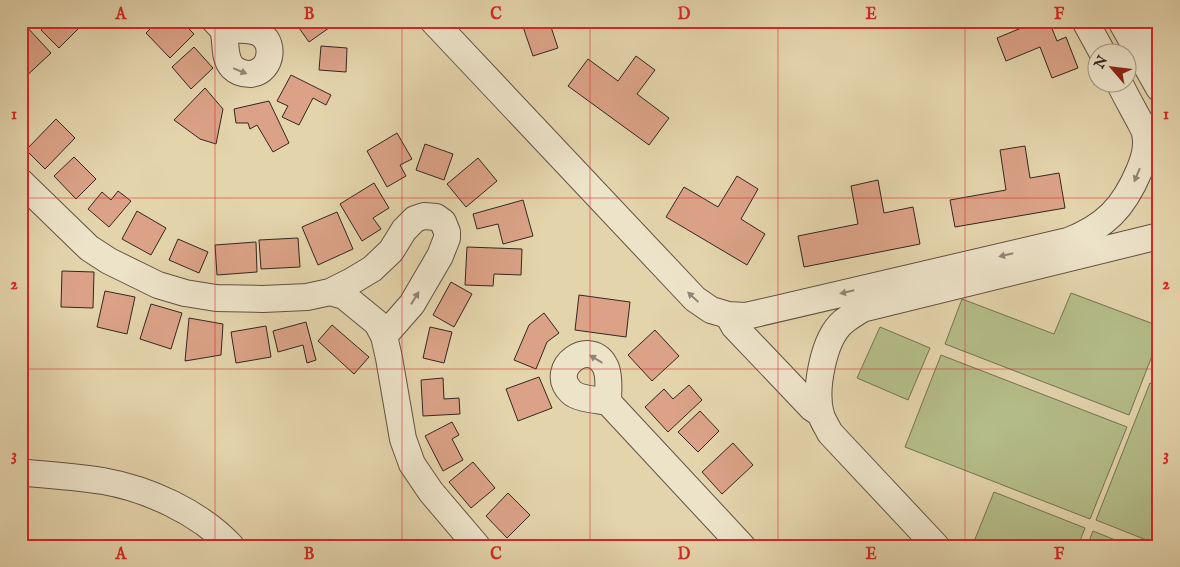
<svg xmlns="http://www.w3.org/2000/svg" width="1180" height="567" font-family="'IM FELL English',serif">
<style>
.green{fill:#b4bd89;stroke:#757254}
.building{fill:#dba287;stroke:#36261f}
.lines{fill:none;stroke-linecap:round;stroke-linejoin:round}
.minor-casing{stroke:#625242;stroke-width:28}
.minor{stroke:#ede3c9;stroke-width:26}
.oneway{fill:#928474}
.grid{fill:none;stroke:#d62828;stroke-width:1;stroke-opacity:0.55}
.neatline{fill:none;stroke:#d62828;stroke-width:2}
.grid-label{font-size:16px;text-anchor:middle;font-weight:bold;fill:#d62828}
</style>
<rect width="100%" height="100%" fill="#e4d4ac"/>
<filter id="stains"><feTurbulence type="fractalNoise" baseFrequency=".004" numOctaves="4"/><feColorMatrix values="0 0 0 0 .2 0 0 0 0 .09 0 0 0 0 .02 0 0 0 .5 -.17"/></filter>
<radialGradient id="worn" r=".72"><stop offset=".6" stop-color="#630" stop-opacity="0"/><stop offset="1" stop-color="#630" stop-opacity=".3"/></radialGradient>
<path class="green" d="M1071 293 1159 326V338L1129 415 945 344 962 299 1054 334Z
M880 327 930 348 908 400 857 378Z
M941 355 1127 427 1090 519 905 447Z
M1150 383 1159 387V545L1096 520Z
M994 492 1085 528 1078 546H993L975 539Z
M1093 531 1130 546H1087Z"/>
<path class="building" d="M50 21H86L59 48 41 30Z
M158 21H181L194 34 170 58 146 33Z
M294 21H335L336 23 309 42Z
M521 21H549L558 48 533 56Z
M1030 21H1049L1057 41 1066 37 1078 68 1052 78 1040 47 1006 61 997 38 1031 24Z
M25 25 51 53 21 81V28Z
M321 46 347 48 346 72 319 70Z
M194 47 213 68 191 89 172 67Z
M636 56 655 70 637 94 669 118 649 145 568 86 588 59 618 81Z
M291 75 331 95 326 105 313 98 299 125 282 117 288 106 277 101Z
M205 88 223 109 216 144 200 139 174 120Z
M269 101 289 143 273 152 257 125 250 129 248 123H236L234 109Z
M56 119 75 138 45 169 26 150Z
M397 133 412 159 400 165 406 176 387 187 367 151Z
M425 144 453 154 444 180 416 170Z
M1025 146 1030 178 1059 173 1065 208 955 227 950 200 1006 190 1000 150Z
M74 157 96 179 76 199 54 176Z
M478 158 497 181 466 207 447 184Z
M737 176 758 189 741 219 765 234 747 265 666 217 684 187 718 207Z
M878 180 884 213 913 207 920 244 804 267 798 236 858 224 851 186Z
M374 183 389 208 373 218 381 229 362 241 340 204Z
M118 191 131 201 109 227 88 209 102 192 111 200Z
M523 200 533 236 503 244 498 224 477 229 473 214Z
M137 211 166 228 151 255 122 239Z
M337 212 353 249 318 265 302 227Z
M298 238 300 267 261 269 259 240Z
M178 239 208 252 199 273 169 260Z
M256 242 257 272 217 275 215 245Z
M467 247 522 249 521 275 494 274 493 286 465 285Z
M62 271 94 272 93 308 61 307Z
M451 282 472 294 454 327 433 315Z
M105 291 135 297 127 334 97 327Z
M579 295 630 302 626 337 575 330Z
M151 304 182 313 171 349 140 339Z
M544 313 559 333 547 342 536 369 514 360 529 325Z
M189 318 223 324 221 355 185 361Z
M306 322 316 360 307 363 303 345 278 352 273 331Z
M332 325 369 357 354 374 318 341Z
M266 326 271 357 236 363 231 332Z
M430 327 452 332 444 363 423 358Z
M655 330 679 356 652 381 628 355Z
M539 377 552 408 518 421 506 389Z
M443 378 444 399 459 398 460 414 423 416 421 380Z
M689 385 702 400 668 432 645 407 664 389 673 399Z
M700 411 719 431 698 452 678 432Z
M452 422 459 435 452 439 463 460 443 471 425 436Z
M733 443 753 465 722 494 702 472Z
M473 462 495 488 471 508 449 482Z
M508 493 530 515 507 538 486 516Z"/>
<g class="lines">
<defs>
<path id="minor" d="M215 21C218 24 221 27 223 30 227 42 223 57 232 67 237 72 243 74 250 74 274 72 277 36 253 31 244 29 232 30 222 29
M433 21 695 299 711 310 728 315 746 316 1068 241C1105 227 1124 207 1139 171 1144 159 1148 147 1145 133 1144 129 1141 124 1139 120 1132 107 1125 95 1119 82
M1085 21 1102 52
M1121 21 1159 88
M1143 21 1159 49
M21 182 89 248 109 261 158 285 185 293 216 298 263 299 307 297 330 292 352 281 372 269 391 251 404 230 415 219 424 216 436 217 443 222 447 232V238L440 256 412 304 384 336
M330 292 344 296 377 323 384 336 389 358 403 439 412 464 431 492 477 546
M728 315 734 326 812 408 821 414
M608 402C608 392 610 378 606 368 592 335 546 368 571 392 578 399 598 400 608 402L742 546
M27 473C52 475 78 477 103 481 148 489 199 512 231 546
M936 546 830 433C827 427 823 421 821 415 814 391 823 339 843 322 849 317 856 313 862 309L1159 236"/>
</defs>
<use href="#minor" class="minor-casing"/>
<use href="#minor" class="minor"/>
</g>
<defs><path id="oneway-solid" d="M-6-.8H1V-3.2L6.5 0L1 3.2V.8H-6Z" transform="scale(1.25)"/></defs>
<g class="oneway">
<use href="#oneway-solid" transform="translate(240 71) rotate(22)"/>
<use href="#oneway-solid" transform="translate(1137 175) rotate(113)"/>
<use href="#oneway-solid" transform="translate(1006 255) rotate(167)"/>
<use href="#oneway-solid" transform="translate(847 292) rotate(167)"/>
<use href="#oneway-solid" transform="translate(693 297) rotate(-137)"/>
<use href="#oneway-solid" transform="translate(415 298) rotate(-58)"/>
<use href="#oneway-solid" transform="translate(596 359) rotate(-149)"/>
</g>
<path class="grid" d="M215 21V546M402 21V546M590 21V546M778 21V546M965 21V546M21 198H1159M21 369H1159"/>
<rect width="1180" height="567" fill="none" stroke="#e4d4ac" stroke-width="55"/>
<g transform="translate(1112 68) rotate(298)"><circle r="24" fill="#ede3c9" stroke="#a49785"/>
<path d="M0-4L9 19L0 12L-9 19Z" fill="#8f2418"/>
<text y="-8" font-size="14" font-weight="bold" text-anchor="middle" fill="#36261f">N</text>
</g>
<rect x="28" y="28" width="1124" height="512" class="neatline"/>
<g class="grid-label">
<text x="121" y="19">A</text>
<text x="309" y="19">B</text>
<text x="496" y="19">C</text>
<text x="684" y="19">D</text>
<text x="871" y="19">E</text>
<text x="1059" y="19">F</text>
<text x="14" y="119">1</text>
<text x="1166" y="119">1</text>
<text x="14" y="289">2</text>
<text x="1166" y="289">2</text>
<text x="14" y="460">3</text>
<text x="1166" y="460">3</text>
<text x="121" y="559">A</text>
<text x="309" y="559">B</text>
<text x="496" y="559">C</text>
<text x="684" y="559">D</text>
<text x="871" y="559">E</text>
<text x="1059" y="559">F</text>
</g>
<rect width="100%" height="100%" filter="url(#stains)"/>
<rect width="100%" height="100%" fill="url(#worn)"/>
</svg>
